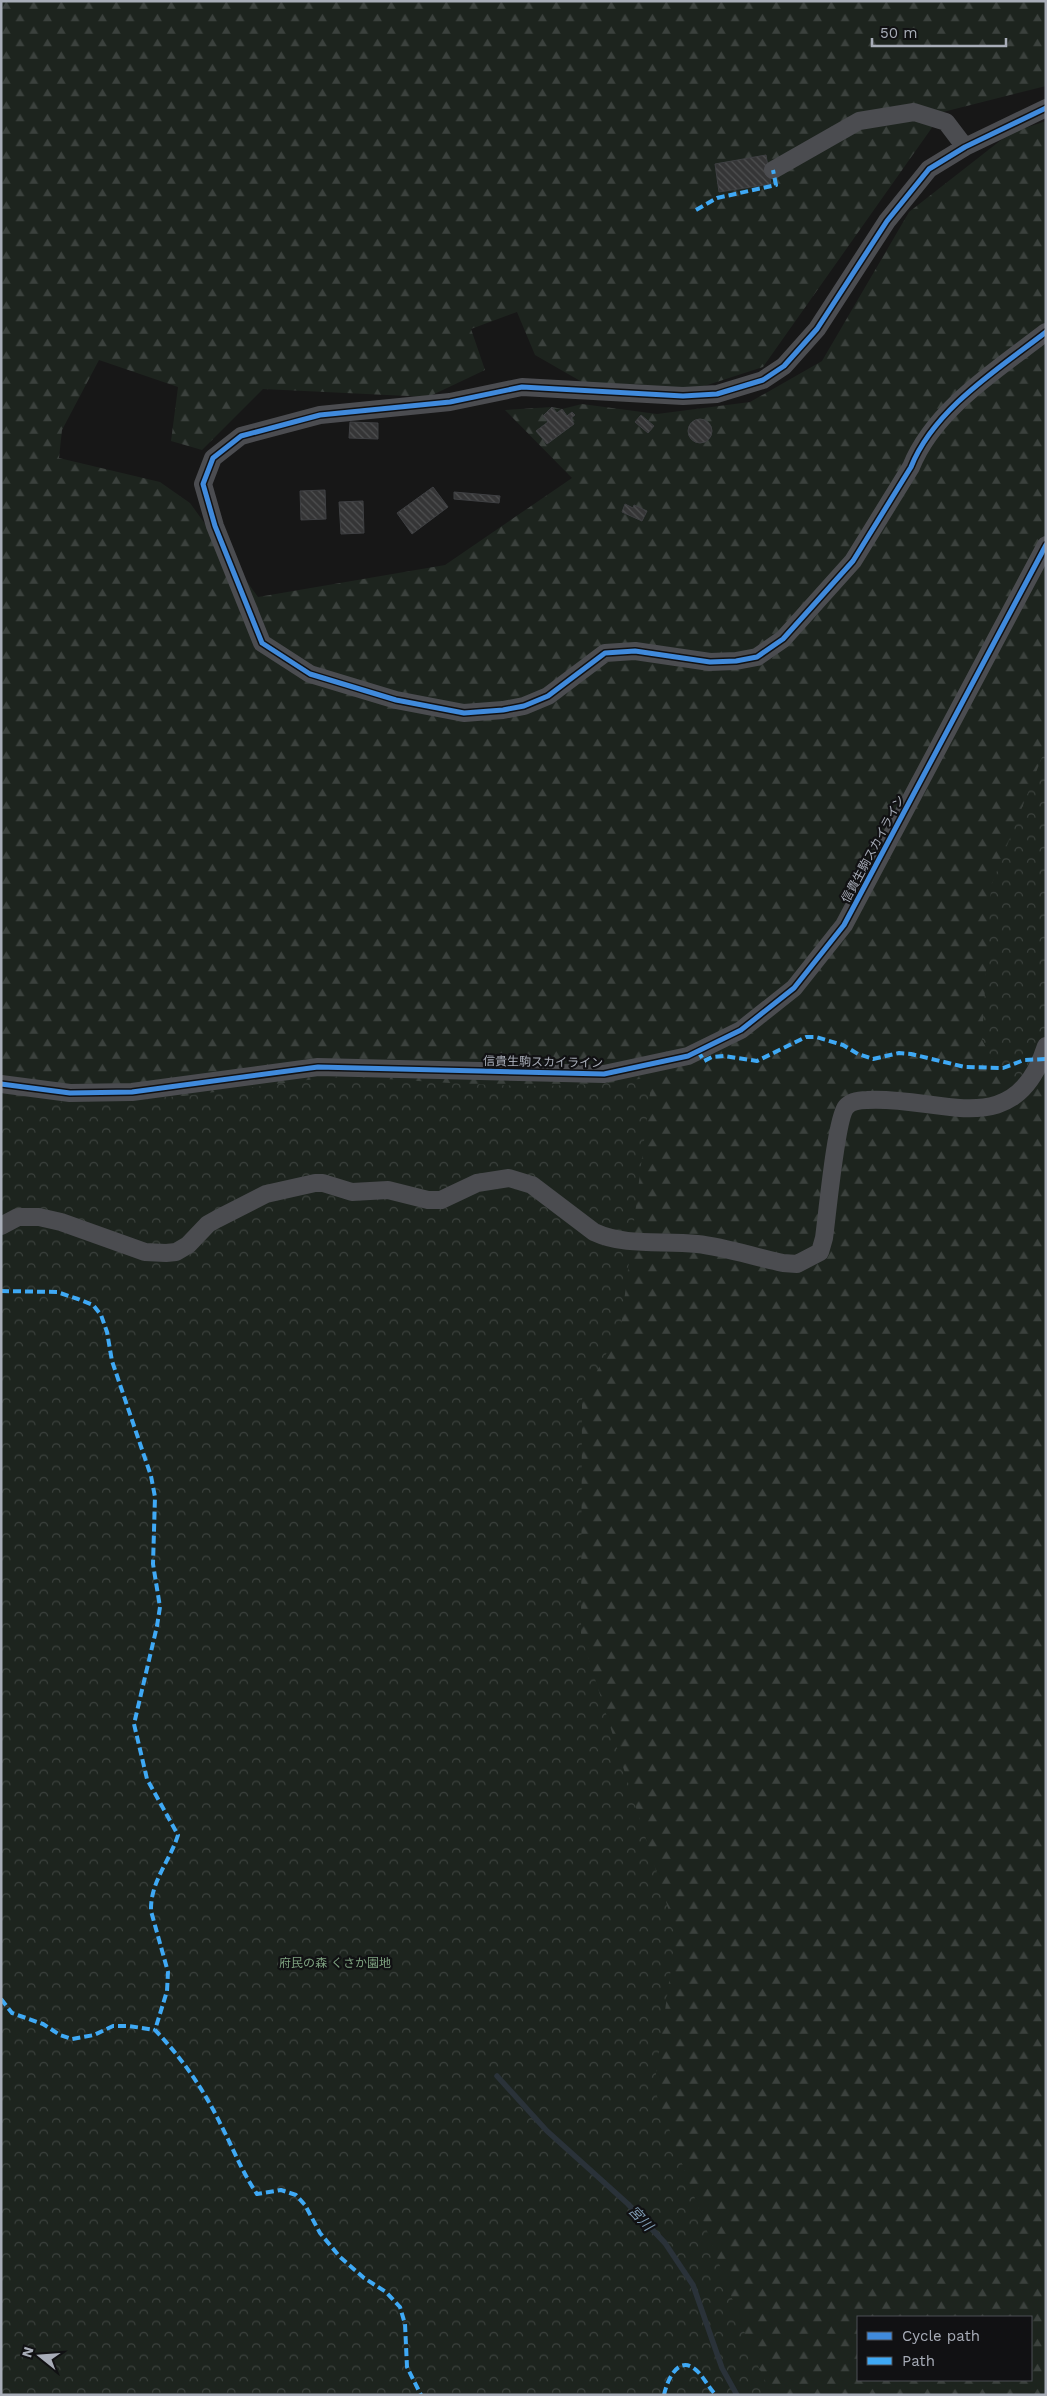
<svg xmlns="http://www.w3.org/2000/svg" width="1047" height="2396" font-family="'Work Sans','Noto Sans JP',sans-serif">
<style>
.forest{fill:url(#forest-firs);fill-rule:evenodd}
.park{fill:url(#park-crowns)}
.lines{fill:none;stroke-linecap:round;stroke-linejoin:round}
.stream{stroke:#2a3239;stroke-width:5.5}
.building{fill:url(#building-back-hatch);stroke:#3f4043}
.minor{stroke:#4b4c50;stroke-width:18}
.quiet{stroke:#3fa9f5;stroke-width:4;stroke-dasharray:8 4;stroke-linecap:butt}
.cycleway-casing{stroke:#111113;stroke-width:8}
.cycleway{stroke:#408adc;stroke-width:5}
.labels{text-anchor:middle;stroke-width:4.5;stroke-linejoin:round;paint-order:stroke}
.street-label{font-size:12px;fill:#a8adb8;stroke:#111113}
.park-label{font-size:12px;fill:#7fa381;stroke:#111113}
.water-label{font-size:14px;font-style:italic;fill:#7f9bb3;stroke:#111113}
</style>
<defs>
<pattern id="forest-firs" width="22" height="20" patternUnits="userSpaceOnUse" patternTransform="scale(1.25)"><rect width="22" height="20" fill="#1d241e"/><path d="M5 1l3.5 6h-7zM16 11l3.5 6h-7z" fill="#3b413d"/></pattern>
<pattern id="park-crowns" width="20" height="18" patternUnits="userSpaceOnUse" patternTransform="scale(1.25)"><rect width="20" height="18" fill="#1d241e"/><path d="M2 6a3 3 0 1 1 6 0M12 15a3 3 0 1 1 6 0" fill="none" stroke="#3b413d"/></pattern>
<pattern id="building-back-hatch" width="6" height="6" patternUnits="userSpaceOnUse" patternTransform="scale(1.25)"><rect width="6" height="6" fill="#353536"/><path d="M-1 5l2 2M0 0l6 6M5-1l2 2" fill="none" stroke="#4f5051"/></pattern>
</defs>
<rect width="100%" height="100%" fill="#171717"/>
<path class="forest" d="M1 1H1046V86L943 112 763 367 692 390 582 382 535 355 517 312 471 329 485 370 428 397 263 389 202 450 171 441 178 387 99 360 62 430 59 458 160 482 190 503 258 597 445 565 572 478 505 410 552 407 562 409 582 404 657 414 750 402 822 361 909 212 1010 133 1046 121V2395H1ZM858 2317H1031V2380H858Z"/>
<path class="park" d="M1046 747V1089L1003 1079 982 1040 991 886Z
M350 1077C451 1082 552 1094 652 1077L621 1326 582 1399 581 1635 676 1933 654 2088 753 2355 772 2395H1V1099L69 1103 184 1096 323 1078Z"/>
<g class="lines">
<path class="stream" d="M497 2076 547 2131 628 2204 665 2243 693 2285 722 2368 737 2395"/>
</g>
<path class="building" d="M766 155 771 184 719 192 715 164Z
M552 407 557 413 562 409 567 416 572 412 575 415 571 418 574 424 547 444 536 431 548 422 543 416Z
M641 415 654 426 648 433 635 422Z
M688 431a12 12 0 1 1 24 0a12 12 0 1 1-24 0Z
M350 422 378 423V439L349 438Z
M433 487 448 507 412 534 397 513Z
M325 490 326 519 301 520 300 491Z
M454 492 500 496 499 503 454 499Z
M363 501 364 533 341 534 339 502Z
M625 504 633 508 634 505 647 511 642 521 622 512Z"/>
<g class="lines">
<path class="minor" d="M1046 108 965 147 929 169 887 221 817 329 784 366 763 380 717 394 683 396 522 387 450 402 320 415 241 436 213 458 203 484 215 526 262 643 310 674 396 700 464 713 503 710 524 706 548 696 605 653 635 651 710 662 736 661 757 657 783 639 853 561 911 467C934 409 998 369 1046 332
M773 170 859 121 914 112 946 122 965 147
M1 1084 70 1093 132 1092 318 1067 604 1074 688 1056 741 1030 794 988 844 925 1046 545
M1 1226 18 1217H39L61 1222 145 1252 166 1253 176 1252 188 1245 208 1224 217 1219 266 1194 315 1183H323L352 1192 388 1190 428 1200H441L477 1183 509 1178 532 1185 594 1232C626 1247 663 1240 697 1244 726 1247 754 1257 783 1263L797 1264 820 1252 824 1238C827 1217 836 1119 846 1107 851 1101 860 1100 867 1100 939 1095 1015 1145 1046 1046"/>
<path class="quiet" d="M696 210 717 198 776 185 773 170
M698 1051 704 1061 712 1057 724 1056 757 1061 806 1037H816L843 1045 858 1054 873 1059 899 1053 911 1054 965 1067 1003 1068 1024 1060 1046 1059
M1 1291 57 1292 78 1299 93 1305 101 1315 107 1332 112 1361 151 1476 155 1497 153 1564 160 1607 157 1626 134 1724 147 1779 178 1835C170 1861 150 1882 151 1911L168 1972 167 1991 155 2030C182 2058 204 2090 221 2125 233 2148 242 2172 257 2194L281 2190 296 2195 305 2205 320 2233 340 2257 364 2278 386 2292 400 2307 405 2324 407 2367 421 2395
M1 1999 12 2013 43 2024 60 2035 72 2039 94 2035 113 2026H129L155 2030
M664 2395C667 2381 678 2354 696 2370 704 2377 708 2387 716 2395"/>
<defs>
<path id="cycleway" d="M1046 108 965 147 929 169 887 221 817 329 784 366 763 380 717 394 683 396 522 387 450 402 320 415 241 436 213 458 203 484 215 526 262 643 310 674 396 700 464 713 503 710 524 706 548 696 605 653 635 651 710 662 736 661 757 657 783 639 853 561 911 467C934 409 998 369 1046 332
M1 1084 70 1093 132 1092 318 1067 604 1074 688 1056 741 1030 794 988 844 925 1046 545"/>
</defs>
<use href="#cycleway" class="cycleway-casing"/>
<use href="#cycleway" class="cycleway"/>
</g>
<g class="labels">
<g class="street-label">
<text transform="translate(873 849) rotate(-62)" y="4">信貴生駒スカイライン</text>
<text transform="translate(543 1062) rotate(1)" y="4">信貴生駒スカイライン</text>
</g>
<g class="park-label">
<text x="335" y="1967">府民の森 くさか園地</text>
</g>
<g class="water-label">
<text transform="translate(641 2218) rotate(47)" y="5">宮川</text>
</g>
</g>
<rect width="1047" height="2396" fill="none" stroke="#a8adb8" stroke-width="5"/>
<rect x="857" y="2316" width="175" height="65" fill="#111113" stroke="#4d4f55"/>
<rect x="867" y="2332" width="25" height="8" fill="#408adc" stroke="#4d4f55"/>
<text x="902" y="2341" font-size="15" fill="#a8adb8">Cycle path</text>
<rect x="867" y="2357" width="25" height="8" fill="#3fa9f5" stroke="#4d4f55"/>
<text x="902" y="2366" font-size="15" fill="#a8adb8">Path</text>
<g transform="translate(40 2356) rotate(287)" stroke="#111113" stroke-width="4" paint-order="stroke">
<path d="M0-4L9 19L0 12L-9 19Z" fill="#a8adb8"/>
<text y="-8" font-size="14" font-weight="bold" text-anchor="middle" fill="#a8adb8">N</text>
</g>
<path d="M872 38v8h134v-8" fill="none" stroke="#a8adb8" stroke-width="2.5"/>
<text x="880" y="38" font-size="15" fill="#a8adb8" stroke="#111113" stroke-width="4" paint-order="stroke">50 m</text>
</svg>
